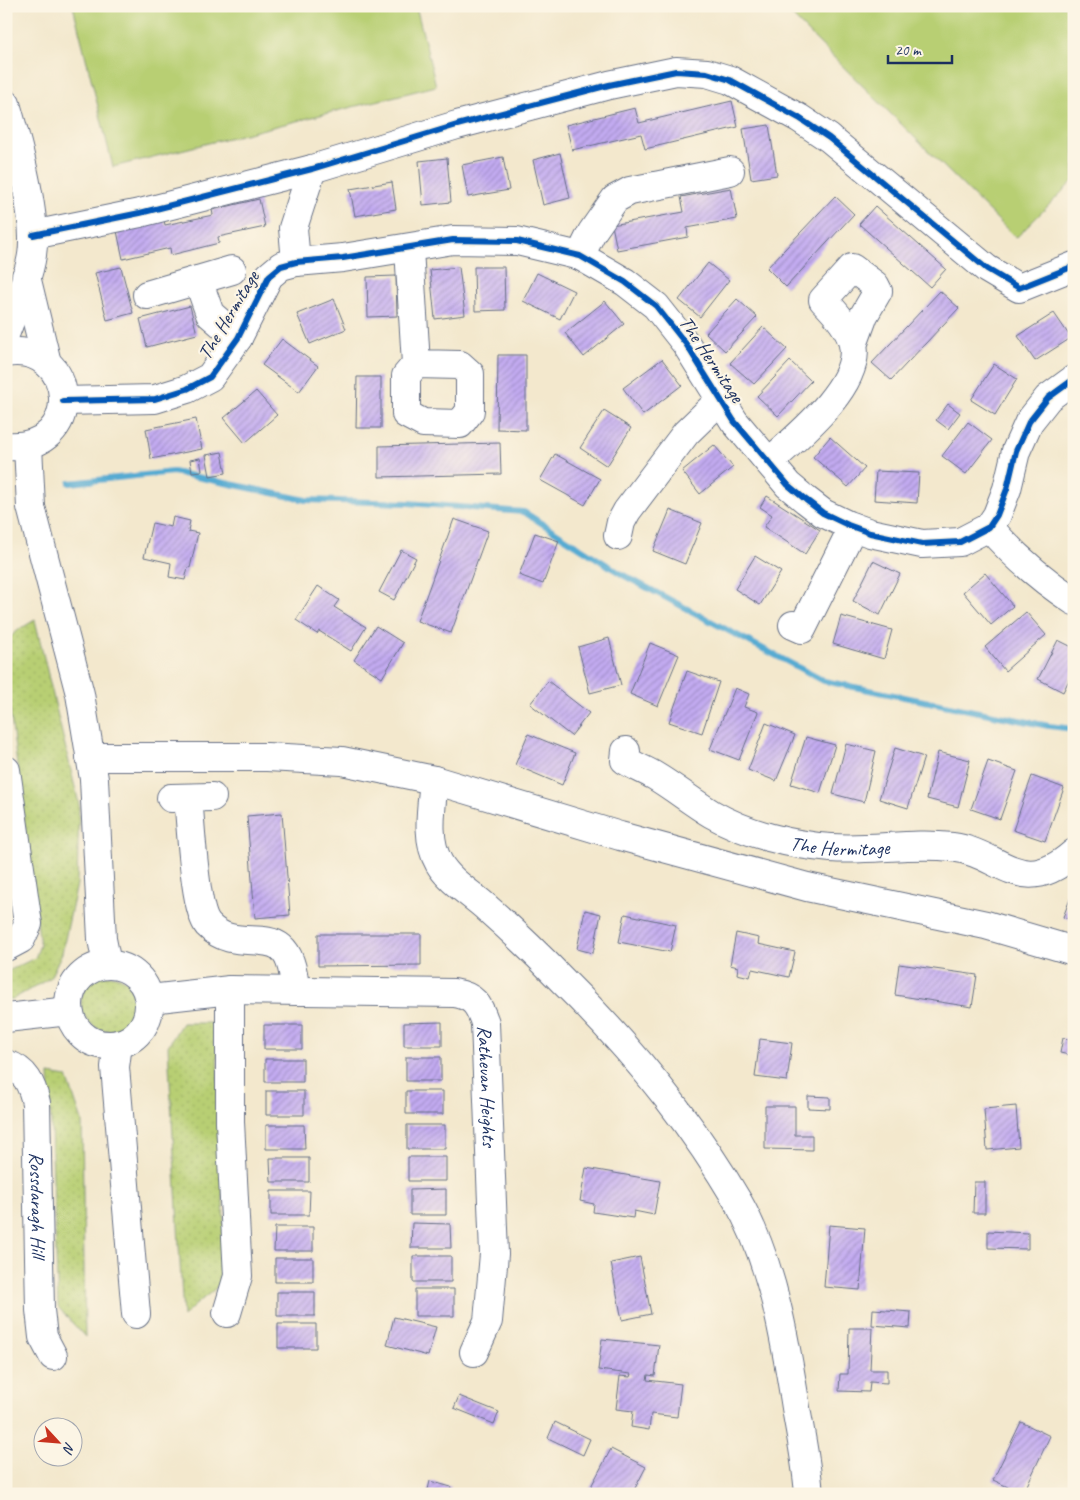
<svg xmlns="http://www.w3.org/2000/svg" width="1080" height="1500" font-family="Caveat,sans-serif">
<style>
.grass{fill:url(#grass-dots);stroke:#6a7f68}
.pitch{fill:#b8cf73;stroke:#6a7f68}
.lines{fill:none;stroke-linecap:round;stroke-linejoin:round}
.stream{stroke:#56abd2;stroke-width:6}
.building{fill:url(#building-hatch)}
.minor-casing{stroke:#677085;stroke-width:30}
.minor{stroke:#fff;stroke-width:28}
.cycleway-casing{stroke:#fcf5e5;stroke-width:9}
.cycleway{stroke:#0057b8;stroke-width:6}
.labels{text-anchor:middle;stroke-width:4.5;stroke-linejoin:round;paint-order:stroke}
.street-label{font-size:20px;fill:#1b2f5e;stroke:#fcf5e5}
</style>
<defs>
<pattern id="grass-dots" width="8" height="8" patternUnits="userSpaceOnUse" patternTransform="scale(1.25)"><rect width="8" height="8" fill="#b8cf73"/><path d="M2 2h.1M6 6h.1" fill="none" stroke="#9eb266" stroke-width="1.8" stroke-linecap="round"/></pattern>
<pattern id="building-hatch" width="6" height="6" patternUnits="userSpaceOnUse" patternTransform="scale(1.25)"><rect width="6" height="6" fill="#c3abf1"/><path d="M-1 1l2-2M0 6l6-6M5 7l2-2" fill="none" stroke="#9e8cc6"/></pattern>
</defs>
<rect width="100%" height="100%" fill="#fcf5e5"/>
<filter id="ink" filterUnits="userSpaceOnUse"><feTurbulence type="fractalNoise" baseFrequency=".02" numOctaves="2"/><feDisplacementMap in="SourceGraphic" scale="10" xChannelSelector="R" yChannelSelector="G"/><feConvolveMatrix kernelMatrix="1 2 1 2 8 2 1 2 1" color-interpolation-filters="sRGB"/></filter>
<filter id="wash" filterUnits="userSpaceOnUse"><feTurbulence type="fractalNoise" baseFrequency=".0096" numOctaves="4" result="noise"/><feDisplacementMap in="SourceGraphic" scale="20" xChannelSelector="R" yChannelSelector="G"/><feGaussianBlur stdDeviation="1.12" result="paint"/><feColorMatrix in="noise" values="0 0 0 0 0 0 0 0 0 0 0 0 0 0 0 0 0 1.4 0 .05"/><feComposite in="paint" operator="in"/></filter>
<g filter="url(#wash)">
<rect width="100%" height="100%" fill="#f3e8cd"/>
<path class="grass" d="M35 620 79 804 77 884 62 953 50 978 13 999H6V972L35 958 40 945 6 679C6 640 0 640 35 620Z
M81 1003a28 28 0 1 1 56 0a28 28 0 1 1-56 0Z
M182 1023H216L226 1278C213 1293 196 1302 183 1317L168 1046Z
M49 1074 67 1077 82 1121 85 1337 58 1307Z"/>
<path class="pitch" d="M73 6H416L436 86 113 167Z
M782 6H1074V180L1016 238Z"/>
<g class="lines">
<path class="stream" d="M70 483 173 472 306 500 408 503 524 512 623 575 824 681 1049 726 1074 729"/>
</g>
<g id="blocks">
<path class="building" d="M732 101 738 127 645 149 641 134 572 150 566 125 635 108 639 123Z
M769 125 777 175 751 179 743 129Z
M560 153 570 198 543 205 533 160Z
M503 157 509 190 468 197 462 165Z
M447 158 451 202 423 205 419 161Z
M392 182 396 209 355 216 350 189Z
M731 188 737 219 687 228 688 237 617 250 612 225 684 212 681 197Z
M835 196 854 214 786 287 767 268Z
M259 199 265 227 218 237 219 243 171 255 170 248 123 259 117 231 164 220 165 225 213 215 212 210Z
M875 206 946 269 930 287 859 224Z
M708 263 729 280 700 317 679 300Z
M121 267 133 313 107 320 95 273Z
M459 267 465 315 435 319 430 270Z
M474 267H504L505 310 475 311Z
M537 273 574 291 560 319 523 301Z
M396 276 397 316 368 317 367 277Z
M940 291 959 308 891 380 872 363Z
M334 299 346 329 310 344 297 314Z
M737 299 757 317 725 351 706 333Z
M605 301 624 324 584 357 565 333Z
M190 306 197 334 147 347 140 319Z
M1054 313 1071 338 1035 361 1018 336Z
M763 327 787 349 754 384 730 363Z
M282 339 318 366 299 392 262 365Z
M498 355H526V430L497 429Z
M662 359 682 385 643 415 623 388Z
M790 361 811 381 778 416 757 396Z
M994 364 1017 379 995 415 971 400Z
M357 377H381V428H356Z
M256 391 277 415 245 443 224 418Z
M948 404 960 413 948 429 936 420Z
M604 411 631 428 607 466 580 448Z
M196 419 202 449 151 459 146 429Z
M968 422 992 440 966 474 942 456Z
M830 437 865 468 848 487 813 457Z
M500 443 501 474 379 477V446Z
M714 445 733 467 700 494 682 471Z
M222 452 226 473 210 476 206 455Z
M555 454 600 479 585 505 540 480Z
M200 458 202 471 192 472 190 460Z
M876 471 919 473 917 503 874 500Z
M767 496 820 530 805 554 764 527 772 515 760 507Z
M670 510 702 523 685 564 653 551Z
M173 517 190 521 188 531 198 533 190 568 188 567 185 580 169 577 171 563 144 557 152 523 171 527Z
M454 519 488 531 451 633 417 621Z
M535 533 559 541 543 584 519 575Z
M401 550 416 558 394 600 379 592Z
M755 556 781 572 760 605 735 589Z
M873 561 900 574 880 615 853 601Z
M985 573 1013 606 991 625 963 592Z
M318 586 339 600 334 607 366 627 351 651 319 631 317 634 296 620Z
M1026 612 1046 635 1005 671 985 647Z
M841 616 892 630 884 659 833 644Z
M376 626 403 643 382 678 354 660Z
M609 638 621 685 590 693 578 647Z
M1058 640 1074 648V670L1063 692 1038 679Z
M650 643 679 655 658 706 630 694Z
M687 671 719 682 702 733 669 722Z
M548 681 589 713 571 736 530 704Z
M735 688 749 694 744 707 758 712 739 760 710 749Z
M766 723 795 735 776 781 748 770Z
M528 734 575 753 562 785 515 765Z
M806 737 835 745 820 793 791 784Z
M846 744 876 751 864 802 833 794Z
M895 748 924 757 908 808 879 799Z
M938 752 970 760 958 807 927 799Z
M988 761 1017 771 1000 819 971 809Z
M1032 776 1064 788 1045 841 1013 830Z
M282 813 290 915 255 918 247 816Z
M1074 889V921L1063 917Z
M585 910 601 914 593 953 577 949Z
M625 914 676 925 670 952 619 942Z
M736 933 759 938 758 944 795 952 789 977 752 969 750 977 737 974 738 967 730 965Z
M318 934H421V965L318 966Z
M899 964 977 975 972 1007 895 995Z
M442 1022V1046H404V1023Z
M264 1025H302V1049H264Z
M1063 1038 1074 1040V1056L1060 1053Z
M760 1039 792 1043 787 1081 755 1077Z
M406 1057H441V1081H406Z
M265 1059H303V1082H265Z
M266 1091H304V1115H266Z
M406 1091H443V1114H406Z
M808 1096 830 1097V1109L808 1108Z
M765 1106H795V1135H812V1150L765 1149Z
M1016 1106 1019 1147 987 1150 984 1109Z
M266 1125H304L305 1149H266Z
M407 1125H445V1149H407Z
M408 1157H446V1181H408Z
M270 1158H309V1182H271Z
M586 1168 660 1181 654 1215 634 1211 633 1218 593 1212 594 1204 580 1201Z
M974 1182H985V1213H973Z
M446 1189V1215H410V1190Z
M271 1191H310L309 1215H271Z
M412 1223 450 1224 451 1248H411Z
M829 1225 865 1228 860 1290 824 1287Z
M275 1227H313V1251H274Z
M988 1231 1028 1233V1249L988 1248Z
M413 1256H451V1282H413Z
M640 1257 651 1314 622 1320 611 1263Z
M275 1258H313V1282H275Z
M415 1289H454V1316H415Z
M277 1292H315V1316H277Z
M873 1309 911 1312 910 1328 872 1325Z
M394 1317 436 1327 428 1356 387 1345Z
M278 1324H316V1348H278Z
M849 1328H872L870 1370H887V1383L870 1382 869 1392 839 1391 840 1374H848Z
M602 1339 659 1345 655 1376 648 1375 647 1380 681 1384 677 1417 651 1414 649 1430 631 1427 633 1411 616 1409 620 1376 630 1377 631 1374 598 1370Z
M459 1396 499 1412 494 1424 454 1408Z
M555 1422 590 1439 583 1455 548 1438Z
M1021 1422 1050 1436 1023 1494 993 1480Z
M611 1449 646 1467 632 1494H587Z
M430 1481 451 1487 449 1494H427Z"/>
</g>
</g>
<g filter="url(#ink)">
<use href="#blocks" fill-opacity="0" stroke="#677085" stroke-width="1"/>
<g class="lines">
<defs>
<g id="minor">
<path d="M6 104C17 142 38 217 32 255 28 281 15 307 6 332"/>
<path d="M33 235 140 213 312 169 457 125 609 85 676 71 707 73 730 80 799 118 829 138 987 269 1019 288 1074 266"/>
<path d="M409 249 416 364 406 376V414L423 423 460 424 470 411V374L460 365 416 364"/>
<path d="M580 256 592 232 615 199 630 191 730 171"/>
<path d="M296 262 293 228 312 169"/>
<path d="M26 276 47 363"/>
<path d="M198 280 210 314 238 338"/>
<path d="M147 295 232 270"/>
<path d="M6 353C77 341 87 452 6 446"/>
<path d="M63 401 155 399 187 389 210 377 238 338 269 276 281 266 296 262 343 258 453 240 517 241 580 256 625 282 656 306 686 344 734 421 788 485 806 500 823 513 848 525 870 533 922 544 960 542 989 527 997 515 1007 489 1016 451 1029 422 1048 398 1074 379"/>
<path d="M28 446 31 507 80 694 94 779 102 939 107 964"/>
<path d="M769 462C796 438 862 385 853 344 849 327 835 312 823 300L852 268 875 285 878 291 864 315 853 345"/>
<path d="M989 527C1014 556 1042 580 1074 601"/>
<path d="M618 536 621 522 627 511 686 433 720 400"/>
<path d="M793 625 802 629 853 527"/>
<path id="s1" d="M626 751 625 760C634 766 645 770 655 776 675 788 692 802 712 814 747 834 791 845 831 848 871 851 912 842 952 847 1002 853 1021 900 1074 853"/>
<path d="M90 757H267L342 761 434 780 620 836 807 887 986 925 1074 951"/>
<path d="M6 770 28 924 21 939 6 947"/>
<path d="M434 780C432 805 425 839 439 863 450 882 472 894 488 909 514 932 540 957 564 982 630 1047 690 1120 737 1200 773 1262 786 1344 797 1414 802 1441 807 1467 809 1494"/>
<path d="M171 798 212 797"/>
<path d="M188 798C191 823 194 909 208 925 242 961 291 909 295 991"/>
<circle cx="109" cy="1005" r="40"/>
<path id="s2" d="M150 999 230 990 454 993C474 996 479 1005 485 1023L494 1254 488 1321 474 1352"/>
<path d="M6 1018 69 1011"/>
<path d="M118 1044 115 1067 136 1314"/>
<path id="s3" d="M6 1064C26 1070 32 1085 36 1103L40 1310 43 1337 53 1356"/>
<path d="M227 1313 238 1276 230 1122V990"/>
</g>
</defs>
<use href="#minor" class="minor-casing"/>
<use href="#minor" class="minor"/>
<defs>
<path id="cycleway" d="M33 235 140 213 312 169 457 125 609 85 676 71 707 73 730 80 799 118 829 138 987 269 1019 288 1074 266
M63 401 155 399 187 389 210 377 238 338 269 276 281 266 296 262 343 258 453 240 517 241 580 256 625 282 656 306 686 344 734 421 788 485 806 500 823 513 848 525 870 533 922 544 960 542 989 527 997 515 1007 489 1016 451 1029 422 1048 398 1074 379"/>
</defs>
<use href="#cycleway" class="cycleway-casing"/>
<use href="#cycleway" class="cycleway"/>
</g>
</g>
<g class="labels">
<g class="street-label">
<text transform="translate(228 315) rotate(-59)" y="7">The Hermitage</text>
<text transform="translate(712 359) rotate(56)" y="7">The Hermitage</text>
<text dy="7" stroke="none"><textPath href="#s1" startOffset="245">The Hermitage</textPath></text>
<text dy="7" stroke="none"><textPath href="#s2" startOffset="414">Rathevan Heights</textPath></text>
<text dy="7" stroke="none"><textPath href="#s3" startOffset="154">Rossdaragh Hill</textPath></text>
</g>
</g>
<rect width="1080" height="1500" fill="none" stroke="#fcf5e5" stroke-width="25"/>
<g transform="translate(58 1442) rotate(116)"><circle r="24" fill="#fcf5e5" stroke="#a2a6af"/>
<path d="M0-4L9 19L0 12L-9 19Z" fill="#c8321e"/>
<text y="-8" font-size="14" font-weight="bold" text-anchor="middle" fill="#1b2f5e">N</text>
</g>
<path d="M888 55v8h64v-8" fill="none" stroke="#1b2f5e" stroke-width="2.5"/>
<text x="895" y="55" font-size="15" fill="#1b2f5e" stroke="#fcf5e5" stroke-width="4" paint-order="stroke">20 m</text>
</svg>
